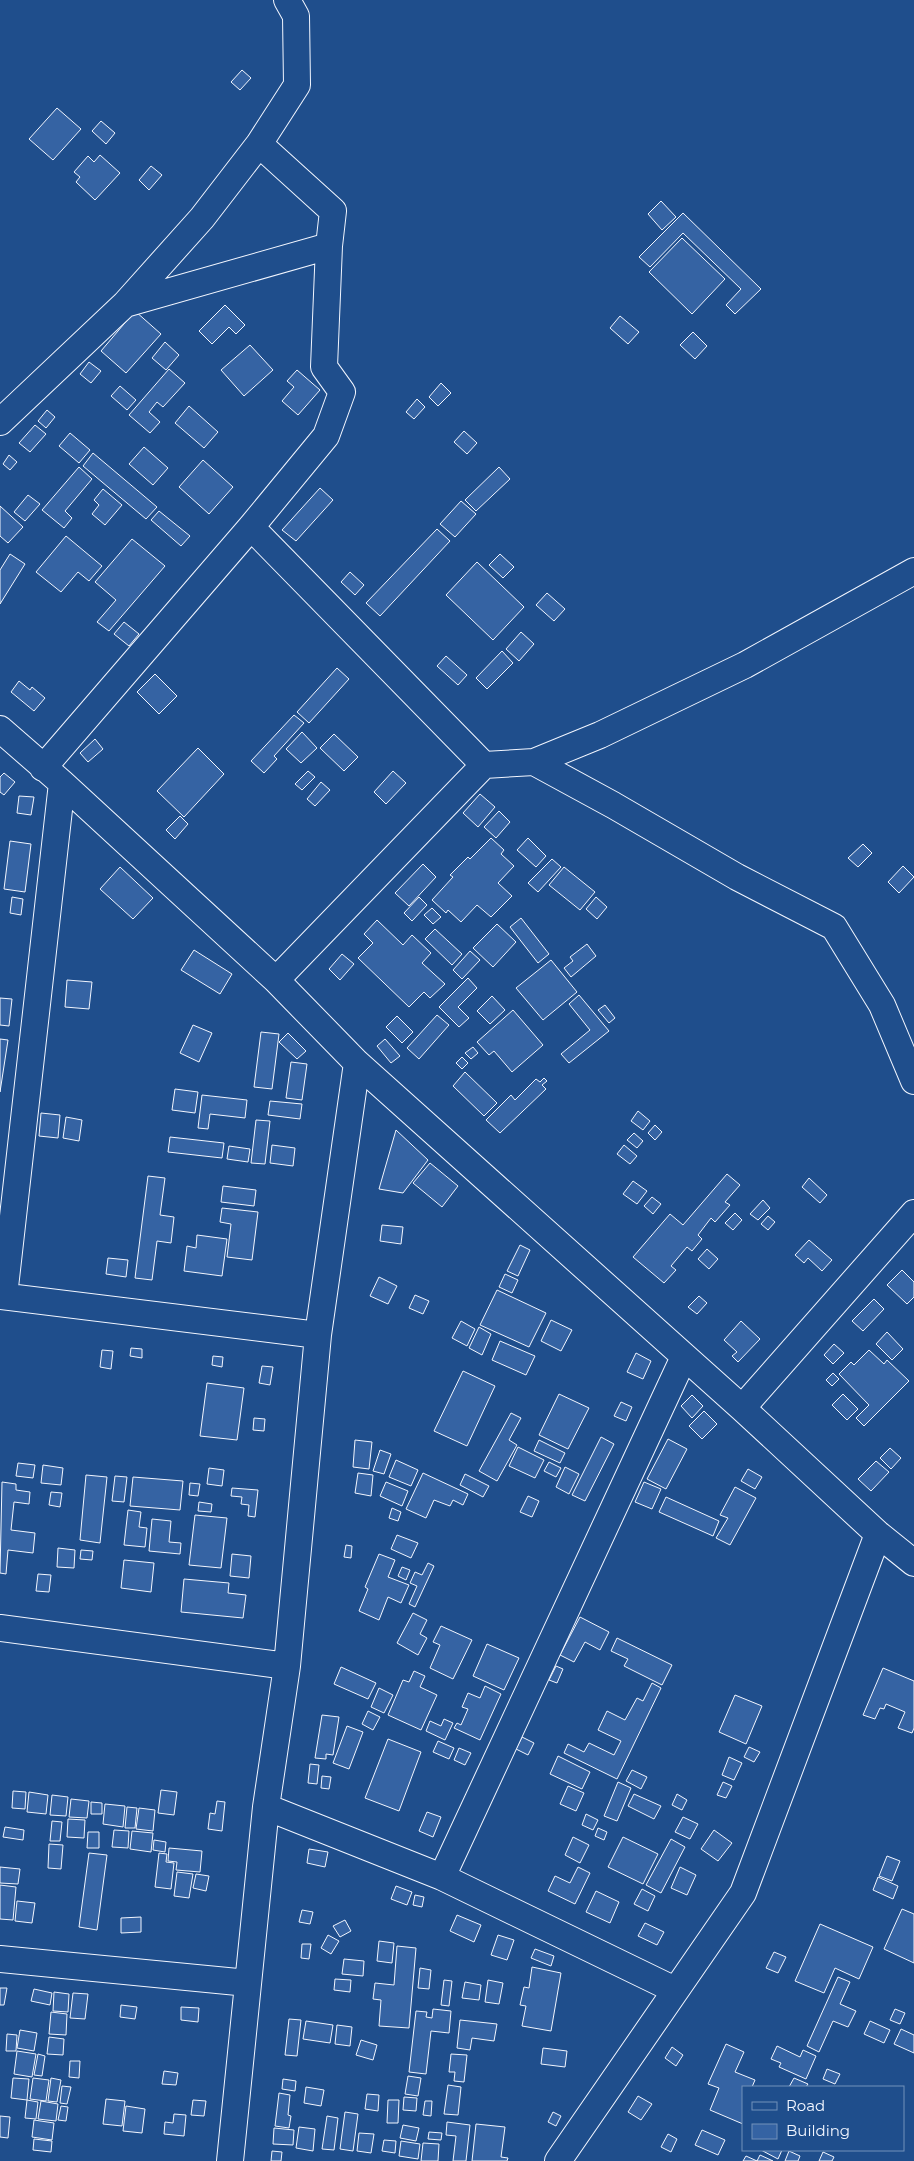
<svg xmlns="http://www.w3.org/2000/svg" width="914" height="2161" font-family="Montserrat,sans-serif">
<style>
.building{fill:#3563a3;stroke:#f2f6ff}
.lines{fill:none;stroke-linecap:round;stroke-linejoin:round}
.minor-casing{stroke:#f2f6ff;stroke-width:28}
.minor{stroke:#1f4e8c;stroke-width:26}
</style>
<rect width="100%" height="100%" fill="#1f4e8c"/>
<path class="building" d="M242 70 251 78 240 90 231 82Z
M57 108 81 129 53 160 29 139Z
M101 121 115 133 106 144 92 131Z
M100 155 120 173 95 200 76 182 80 177 74 172 88 156 94 162Z
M151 166 162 175 149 190 139 180Z
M661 201 676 217 662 230 648 214Z
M683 213 761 289 735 314 726 305 741 289 683 233 650 267 639 257Z
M682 238 725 279 692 314 649 272Z
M225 305 245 325 236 334 229 327 212 344 199 331Z
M135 311 161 334 126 373 101 351Z
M620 316 639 332 628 344 610 328Z
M693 332 707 346 695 359 680 345Z
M165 342 179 355 166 370 152 358Z
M250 345 273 370 244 396 221 370Z
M89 362 101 371 91 383 80 374Z
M169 369 185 383 163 407 157 402 149 412 160 422 150 433 129 415Z
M297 370 320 390 298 415 282 401 294 387 287 381Z
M441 383 451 393 438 406 429 397Z
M120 386 136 400 127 410 111 396Z
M417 399 425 407 414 419 406 412Z
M189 406 218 432 204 448 175 423Z
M47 410 55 417 46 428 38 421Z
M35 425 46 434 30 452 19 443Z
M464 431 477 443 467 454 454 442Z
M70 433 90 450 79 463 59 446Z
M144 447 168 468 153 485 129 464Z
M93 453 157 507 146 519 83 466Z
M9 455 17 462 10 470 3 464Z
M203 460 233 487 209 514 179 487Z
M79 467 92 479 65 511 72 518 64 528 42 510Z
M499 467 510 479 476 511 465 500Z
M320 488 333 500 296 541 282 530Z
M103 489 122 505 105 525 92 514 99 505 94 500Z
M28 495 40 504 25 521 14 512Z
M461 501 476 514 455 537 440 524Z
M0 506 23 527 8 543 0 536Z
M159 511 190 536 181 546 151 520Z
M437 529 450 541 380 616 366 603Z
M66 536 102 566 89 581 78 572 61 592 36 572Z
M132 539 165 566 109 631 97 622 116 600 95 582Z
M10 554 25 564 0 604V570Z
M500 554 514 567 503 578 489 565Z
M477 562 524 607 493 640 446 595Z
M350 572 364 585 355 595 341 582Z
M547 593 565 609 554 621 536 605Z
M124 622 139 634 129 646 114 634Z
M521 632 534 644 519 661 506 649Z
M502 651 513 663 487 689 476 678Z
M446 656 467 675 458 685 437 666Z
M337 668 349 679 309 723 297 712Z
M155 674 177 696 159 714 137 692Z
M19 681 30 690 32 687 45 698 34 711 11 692Z
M294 715 304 723 274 756 277 759 264 773 251 761Z
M302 732 317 748 301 763 286 749Z
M334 734 358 757 344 771 320 748Z
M95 739 103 749 88 762 80 753Z
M198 748 224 774 184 817 157 791Z
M308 771 315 777 302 790 295 784Z
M393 771 406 783 386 804 374 792Z
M4 773 15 782 4 795 0 792V777Z
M321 782 330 790 315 806 307 799Z
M480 794 495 807 478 827 463 813Z
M19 796 34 797 31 815 17 813Z
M499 811 510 822 496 838 484 827Z
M180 816 188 824 175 839 166 830Z
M491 838 504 850 501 854 514 866 498 883 512 896 491 917 477 905 461 922 448 910 446 913 432 900 453 877 450 875 468 857 470 859Z
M528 838 546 856 536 867 517 850Z
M10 841 31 844 25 892 4 889Z
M863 844 872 853 858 867 848 858Z
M552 859 561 867 538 892 528 883Z
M423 864 436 877 409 906 395 893Z
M903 866 914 877 899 893 888 882Z
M120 867 153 898 133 919 100 889Z
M564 867 595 892 580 910 549 885Z
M12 897 23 899 21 915 10 913Z
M419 897 427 905 412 921 404 913Z
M596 897 607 907 597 919 586 909Z
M432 908 441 917 433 924 424 915Z
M521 918 549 954 538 963 510 927Z
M377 920 403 945 412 935 431 953 422 963 445 984 430 998 424 992 409 1007 358 958 373 943 364 934Z
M497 924 516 942 493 967 473 948Z
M435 929 462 954 452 965 425 939Z
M587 944 596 956 571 977 564 968 573 961 570 957Z
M194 950 232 974 220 994 181 970Z
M470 951 480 960 462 979 453 970Z
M342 954 354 964 340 980 329 969Z
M551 960 577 992 543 1020 516 988Z
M468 978 477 988 458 1007 469 1018 459 1027 439 1007Z
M67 980 92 982 89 1009 65 1007Z
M579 995 609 1031 569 1063 561 1054 590 1030 569 1004Z
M492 996 505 1010 490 1024 477 1011Z
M0 998 12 999 9 1026 0 1025Z
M605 1005 615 1018 609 1023 598 1010Z
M513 1010 543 1045 512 1072 494 1051 489 1055 477 1042Z
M437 1015 449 1025 419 1059 407 1048Z
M397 1016 413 1032 402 1043 386 1027Z
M193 1025 212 1033 199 1062 180 1053Z
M261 1032 279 1034 272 1089 254 1087Z
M288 1033 306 1051 297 1059 279 1042Z
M0 1039 8 1040 0 1092Z
M385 1039 400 1056 391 1063 377 1046Z
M473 1047 478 1053 471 1059 465 1053Z
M462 1057 468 1063 462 1069 456 1063Z
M291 1062 307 1064 302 1100 286 1098Z
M465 1072 497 1103 484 1116 453 1086Z
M544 1078 547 1081 542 1085 546 1089 500 1133 486 1120 511 1095 515 1100 536 1079 540 1082Z
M175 1089 198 1092 195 1113 172 1110Z
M202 1095 247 1100 245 1118 210 1114 208 1129 198 1128Z
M270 1101 302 1104 300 1119 268 1115Z
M638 1111 650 1121 643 1130 631 1121Z
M41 1113 60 1115 58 1138 39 1136Z
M66 1117 82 1120 79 1141 63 1138Z
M256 1120 270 1121 265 1164 251 1163Z
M655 1125 662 1132 655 1140 648 1133Z
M396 1130 428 1160 403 1193 379 1189Z
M634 1133 643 1141 637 1148 627 1140Z
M170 1137 224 1143 222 1158 168 1152Z
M272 1145 295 1148 293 1166 270 1163Z
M624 1145 637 1156 630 1164 617 1154Z
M229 1146 250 1149 248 1162 227 1159Z
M430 1163 458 1186 442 1207 413 1183Z
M727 1174 740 1185 725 1202 730 1205 715 1222 711 1218 698 1235 702 1239 692 1251 687 1247 671 1266 676 1270 664 1283 633 1257 670 1214 683 1225Z
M148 1176 165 1178 160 1215 174 1217 171 1243 157 1241 152 1280 135 1278Z
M809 1178 827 1195 820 1203 802 1187Z
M633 1181 647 1191 637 1204 623 1194Z
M223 1186 256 1190 254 1206 221 1202Z
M652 1197 661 1204 653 1214 644 1206Z
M763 1200 770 1208 758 1220 750 1214Z
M222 1208 258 1212 252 1260 227 1257 231 1224 220 1222Z
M735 1213 742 1220 733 1230 725 1223Z
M768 1216 775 1222 768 1230 761 1224Z
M382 1225 403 1227 401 1244 380 1241Z
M197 1235 227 1239 222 1276 184 1271 187 1246 196 1248Z
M809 1240 832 1260 822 1271 808 1258 804 1263 795 1255Z
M520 1245 530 1250 518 1276 507 1271Z
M707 1249 718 1259 709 1269 698 1259Z
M108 1258 128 1260 126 1277 106 1274Z
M902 1270 914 1282V1297L907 1304 887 1285Z
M505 1274 518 1280 512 1293 499 1287Z
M379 1277 397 1286 388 1304 370 1296Z
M497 1290 546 1313 529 1347 480 1325Z
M415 1295 429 1301 423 1314 409 1308Z
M699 1296 707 1303 697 1314 688 1307Z
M874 1299 884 1309 863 1331 852 1321Z
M551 1320 572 1330 561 1351 541 1341Z
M461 1321 475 1329 467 1346 452 1338Z
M741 1321 760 1339 738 1362 732 1356 737 1352 724 1340Z
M479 1327 491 1334 482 1355 469 1348Z
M887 1332 903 1349 892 1360 876 1344Z
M500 1341 535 1356 526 1375 492 1360Z
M834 1344 844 1353 833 1364 824 1355Z
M131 1348 142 1349V1358L130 1356Z
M102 1350 113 1351 111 1369 100 1367Z
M869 1350 884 1364 887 1360 909 1381 864 1426 856 1418 869 1405 839 1374 851 1362 854 1365Z
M636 1353 651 1361 643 1379 627 1372Z
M213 1356 223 1357 222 1367 212 1365Z
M262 1366 273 1367 270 1385 259 1383Z
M463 1371 495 1386 467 1446 434 1431Z
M833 1373 839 1379 832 1386 826 1380Z
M207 1383 244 1388 237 1440 200 1436Z
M559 1394 589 1408 568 1449 539 1435Z
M843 1394 858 1409 847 1420 832 1405Z
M692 1395 703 1406 692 1418 681 1406Z
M621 1402 632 1407 626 1421 614 1416Z
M704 1411 717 1424 702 1439 689 1426Z
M511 1413 521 1418 509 1440 517 1445 497 1481 479 1471Z
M254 1418 265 1419 264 1431 253 1430Z
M601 1437 614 1444 585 1501 572 1495Z
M668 1439 687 1449 666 1489 647 1479Z
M355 1440 372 1442 369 1469 353 1467Z
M539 1440 565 1453 560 1463 534 1451Z
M518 1447 544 1460 535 1478 509 1466Z
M890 1448 901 1458 891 1469 880 1458Z
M380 1450 391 1454 384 1474 373 1471Z
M396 1460 418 1470 411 1486 389 1477Z
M876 1461 889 1472 871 1491 858 1479Z
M549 1462 561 1468 556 1477 544 1471Z
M18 1463 35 1465 33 1478 16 1476Z
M43 1465 63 1468 61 1485 41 1483Z
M565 1467 579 1474 569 1494 556 1487Z
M209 1468 224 1470 222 1486 207 1484Z
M748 1469 762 1477 755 1489 741 1481Z
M358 1473 373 1475 371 1496 355 1493Z
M423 1473 468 1494 463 1505 453 1500 450 1506 434 1500 426 1518 406 1509Z
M465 1474 489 1486 483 1497 460 1485Z
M86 1475 107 1477 100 1543 80 1540Z
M115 1476 127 1477 124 1502 112 1501Z
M133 1477 183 1481 180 1510 130 1506Z
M2 1482 16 1484V1490L30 1492 29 1504 14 1502 11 1530 35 1533 33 1553 8 1550 6 1574 0 1573Z
M386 1482 408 1491 402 1506 380 1496Z
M644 1482 661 1489 652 1509 635 1502Z
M190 1483 200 1484 198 1496 189 1495Z
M735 1487 756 1498 730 1545 716 1538 728 1518 720 1515Z
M232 1488 258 1490 255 1517 248 1516 249 1505 241 1504 242 1497 231 1496Z
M51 1492 62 1493 60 1507 49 1505Z
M528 1496 539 1501 532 1517 520 1512Z
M666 1497 719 1521 713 1536 659 1512Z
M199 1502 212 1504 211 1512 198 1511Z
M392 1508 401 1512 398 1521 389 1518Z
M128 1510 141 1512 139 1527 147 1528 145 1547 124 1545Z
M195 1515 227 1518 221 1568 189 1565Z
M152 1519 171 1521 169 1542 181 1543 180 1554 149 1551Z
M397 1535 418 1543 411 1558 391 1549Z
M346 1545 352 1546 351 1558 344 1557Z
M58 1548 75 1550 74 1568 57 1567Z
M81 1550 93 1551 92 1560 80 1559Z
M232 1554 251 1556 249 1578 230 1576Z
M379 1554 395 1560 388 1577 409 1585 401 1603 388 1597 379 1620 359 1611 368 1589 365 1587Z
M124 1560 154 1563 151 1592 121 1588Z
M428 1563 434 1566 415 1607 409 1604 417 1586 410 1583 415 1572 422 1575Z
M402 1567 410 1570 406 1580 398 1576Z
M38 1574 51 1575 49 1592 36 1591Z
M184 1579 229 1583 228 1593 246 1595 243 1618 181 1612Z
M413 1613 427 1620 420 1634 427 1638 418 1655 397 1643Z
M580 1617 609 1632 600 1650 585 1642 574 1662 560 1655Z
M441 1626 472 1640 453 1679 430 1668 440 1645 433 1642Z
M617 1638 672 1665 662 1685 624 1666 628 1659 611 1651Z
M487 1644 519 1658 504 1690 473 1676Z
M556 1666 563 1669 557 1683 549 1680Z
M341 1667 376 1683 368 1699 334 1684Z
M883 1668 914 1681V1728L912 1733 898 1728 905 1712 886 1704 884 1709 880 1708 875 1719 863 1715Z
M414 1671 425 1676 420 1687 437 1695 421 1730 388 1715 403 1680 409 1682Z
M652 1683 661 1688 617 1779 564 1753 568 1744 584 1752 589 1743 614 1755 621 1741 598 1730 607 1711 625 1720 637 1698 643 1701Z
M485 1686 501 1694 480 1740 454 1728 457 1723 461 1725 468 1709 462 1707 468 1693 480 1698Z
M379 1688 393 1695 384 1713 371 1707Z
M735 1695 762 1706 746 1744 719 1732Z
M368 1711 380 1717 373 1730 362 1724Z
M322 1715 339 1717 333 1755 326 1754V1759L315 1758Z
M444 1719 453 1723 445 1740 426 1731 430 1721 441 1726Z
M347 1726 363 1732 349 1769 333 1763Z
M522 1737 534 1743 528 1755 516 1749Z
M388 1739 421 1752 399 1811 365 1798Z
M438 1741 454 1748 449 1759 433 1752Z
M749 1747 760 1752 754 1762 744 1757Z
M459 1748 471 1753 465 1765 454 1760Z
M558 1756 590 1772 582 1789 550 1774Z
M729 1757 742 1763 734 1780 722 1775Z
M310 1764 319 1765 317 1784 308 1783Z
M632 1770 647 1777 641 1789 626 1781Z
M322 1776 331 1777 329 1789 321 1788Z
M618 1782 631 1788 617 1821 604 1816Z
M723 1782 732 1786 726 1798 717 1795Z
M568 1786 584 1793 576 1811 560 1804Z
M161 1790 177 1792 174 1815 158 1813Z
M13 1791 26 1792 25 1809 12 1808Z
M29 1792 48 1795 46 1814 27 1812Z
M634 1794 661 1806 654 1819 628 1806Z
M677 1794 687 1800 682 1810 672 1805Z
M52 1795 68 1797 66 1816 50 1815Z
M71 1799 89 1801 87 1818 69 1817Z
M217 1801 225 1802 222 1831 208 1829 210 1813 215 1814Z
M91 1802 102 1803V1814H91Z
M105 1804 125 1806 123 1827 103 1824Z
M127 1807 137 1808 135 1828H125Z
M139 1808 155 1810 153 1831 136 1829Z
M427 1812 441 1817 433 1837 419 1831Z
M586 1814 598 1820 593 1830 582 1825Z
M683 1817 698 1824 690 1839 675 1832Z
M68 1819 85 1820 84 1838 67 1837Z
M52 1821 62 1822 60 1841H50Z
M5 1827 24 1830 23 1840 3 1837Z
M598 1828 607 1832 604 1840 595 1836Z
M114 1830 129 1831 128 1848 112 1847Z
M714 1830 732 1843 718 1861 701 1849Z
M132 1831 153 1833 151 1852 130 1849Z
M88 1832H99V1848H87Z
M573 1837 589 1845 580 1863 565 1855Z
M623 1837 658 1854 643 1884 608 1867Z
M671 1839 685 1847 661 1893 646 1885Z
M154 1840 166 1842 165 1852 153 1850Z
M49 1844 63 1845 61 1869 48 1868Z
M169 1848 202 1851 200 1872 176 1870 177 1862 168 1861Z
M309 1849 328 1852 325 1867 307 1863Z
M89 1853 107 1855 97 1930 79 1927Z
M159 1853 167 1854 166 1862 174 1863 171 1889 155 1887Z
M887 1856 900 1861 892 1881 879 1876Z
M0 1867 20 1869 18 1884 0 1883Z
M578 1867 590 1873 575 1904 548 1891 555 1876 570 1883Z
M680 1867 696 1875 687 1895 671 1888Z
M177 1872 193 1874 189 1898 174 1896Z
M196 1874 209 1876 206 1891 193 1888Z
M878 1877 898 1886 893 1899 873 1890Z
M0 1885 16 1887 13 1920 0 1919Z
M396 1886 412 1892 407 1905 391 1899Z
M642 1889 655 1896 648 1911 634 1904Z
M596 1891 619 1902 610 1923 586 1912Z
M415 1895 424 1897 422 1907 413 1905Z
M17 1901 35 1903 32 1923 15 1921Z
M902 1909 914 1914V1963L884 1949Z
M302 1910 313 1912 310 1924 299 1922Z
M457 1915 481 1925 474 1942 450 1931Z
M141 1917V1932L121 1933V1918Z
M345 1920 351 1931 340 1937 333 1926Z
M645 1923 664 1932 657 1945 638 1936Z
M820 1924 873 1947 859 1979 835 1968 824 1993 795 1981Z
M328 1935 339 1941 331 1954 321 1948Z
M498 1935 514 1940 507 1960 491 1955Z
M379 1941 394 1943 392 1963 377 1961Z
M302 1944H311L309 1959 301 1958Z
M397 1946 416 1948 409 2028 379 2026 381 2000 373 1999 375 1983 394 1985Z
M535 1949 554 1956 551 1966 531 1958Z
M774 1952 786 1957 778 1973 766 1968Z
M344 1959 364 1961 363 1976 342 1974Z
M532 1967 561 1973 551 2031 522 2026 526 2006 520 2005 524 1987 529 1988Z
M420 1968 431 1970 429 1989 418 1988Z
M838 1977 850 1982 840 2004 856 2011 848 2027 833 2021 819 2052 807 2046Z
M335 1979 351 1980 350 1992 334 1990Z
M444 1980 452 1981 449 2006 441 2005Z
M488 1980 503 1983 499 2004 485 2002Z
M465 1982 481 1985 479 2000 462 1998Z
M0 1988H7L4 2005H0Z
M34 1989 52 1993 50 2005 31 2001Z
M54 1992 69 1994 68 2012 53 2011Z
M73 1993 88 1994 85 2019 70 2018Z
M121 2005 137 2007 135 2019 120 2017Z
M181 2007 199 2008 198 2022 181 2020Z
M433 2009 451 2011 449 2033 431 2031 426 2074 409 2072 416 2011 427 2012 426 2017 432 2018Z
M895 2009 905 2013 900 2024 890 2020Z
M51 2012 67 2014 66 2035 49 2034Z
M289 2019 301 2020 297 2056 285 2055Z
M460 2020 497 2024 494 2041 472 2038 470 2050 457 2048Z
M306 2021 333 2025 330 2043 303 2039Z
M870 2021 890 2030 884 2043 864 2034Z
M337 2025 352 2027 350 2046 335 2044Z
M901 2029 914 2035V2053L894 2044Z
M20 2030 37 2033 34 2051 17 2048Z
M7 2034 17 2035 16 2051H6Z
M49 2037 64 2039 63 2055 47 2054Z
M361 2040 377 2045 373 2060 356 2055Z
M726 2044 744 2052 735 2072 755 2080 752 2087H743V2124L710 2110 719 2088 708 2084Z
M777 2046 800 2057 803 2050 816 2056 806 2079 779 2067 781 2063 771 2059Z
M672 2047 683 2055 676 2066 665 2058Z
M543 2048 567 2051 565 2067 541 2064Z
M17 2051 36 2054 32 2077 14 2074Z
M38 2054 45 2056 42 2076 34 2075Z
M451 2054 467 2055 464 2082 454 2081 455 2072H449Z
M70 2061H80L79 2078 69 2077Z
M827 2069 840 2074 835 2084 823 2079Z
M164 2071 178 2073 176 2085 162 2084Z
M408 2076 421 2078 418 2096 405 2094Z
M13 2078 29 2079 27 2100 11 2098Z
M33 2078 49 2080 46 2101 30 2099Z
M51 2078 61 2080 57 2102 48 2101Z
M794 2078 808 2084 806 2087H789Z
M283 2079 296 2081 295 2091 282 2089Z
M448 2085 461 2087 458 2115 444 2114Z
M62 2086 71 2087 67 2104 60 2103Z
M306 2087 324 2090 321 2106 304 2103Z
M279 2093 290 2095 288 2115 291 2116 289 2128 275 2126Z
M367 2094 379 2095 378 2111 365 2109Z
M638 2096 652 2104 641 2120 628 2112Z
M404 2097 417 2098 416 2111 403 2110Z
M106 2099 125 2101 122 2126 103 2124Z
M27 2100 38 2102 36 2119 25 2118Z
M193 2100 206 2101 204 2116 191 2115Z
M388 2100H399L398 2123H387Z
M41 2101 58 2104 56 2121 38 2119Z
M425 2101H432L431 2116 423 2115Z
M61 2106 68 2107 66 2121 58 2120Z
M126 2106 145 2109 142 2133 123 2131Z
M345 2112 358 2114 353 2151 340 2149Z
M553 2112 561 2116 556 2126 548 2122Z
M174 2114 186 2115 184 2136 164 2134 165 2122 173 2123Z
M0 2116 10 2117 8 2138 0 2137Z
M327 2116 338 2118 334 2150 322 2149Z
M34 2120 54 2123 52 2140 32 2137Z
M447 2122 470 2125 466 2161H453L456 2136 446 2135Z
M476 2124 505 2127 501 2157 508 2158 507 2161H472Z
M403 2125 419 2128 416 2141 400 2138Z
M299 2127 315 2129 313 2151 296 2148Z
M274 2128 294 2130 293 2145 273 2144Z
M702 2130 725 2140 718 2155 695 2145Z
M429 2132 442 2133 441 2140 428 2139Z
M359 2133 374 2134 371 2153 357 2151Z
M668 2134 677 2139 671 2152 661 2147Z
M34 2139 52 2141 51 2152 33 2150Z
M384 2140 396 2141 395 2153 382 2151Z
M401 2141 420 2144 418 2159 399 2156Z
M423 2143 439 2144 438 2161H421Z
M761 2150H782L778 2159Z
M272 2151 282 2152 281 2161H271Z
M789 2151 800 2156 798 2161H785Z
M823 2152 834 2157 832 2161H819Z
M760 2155 773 2161H743L746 2156 757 2161Z"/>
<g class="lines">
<defs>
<path id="minor" d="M125 304 202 218 259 144
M0 422 125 304 329 246
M251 527 484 765
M0 729 62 783 276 980 357 1063 742 1408 878 1534 914 1563
M534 762 613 805 737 877 834 927 882 1005 914 1081
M43 768 251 527 326 436 342 392 324 367 329 246 333 211 259 144 297 85 296 16 287 0
M276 980 484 765 534 762 600 735 745 665 914 571
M0 1296 318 1335
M4 1296 62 783
M742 1408 914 1213
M0 1628 287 1666
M266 1807 442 1877 684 1357
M442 1877 675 1990
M0 1959 248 1983
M230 2161 266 1807 287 1666 318 1335 357 1063
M558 2161 743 1893 878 1534"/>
</defs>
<use href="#minor" class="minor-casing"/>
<use href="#minor" class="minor"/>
</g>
<rect x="742" y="2086" width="162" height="65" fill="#1f4e8c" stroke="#7391ba"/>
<rect x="752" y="2102" width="25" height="8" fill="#1f4e8c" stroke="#7391ba"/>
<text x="786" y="2111" font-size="15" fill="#f2f6ff">Road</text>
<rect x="752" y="2124" width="25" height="15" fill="#3563a3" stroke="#7391ba"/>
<text x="786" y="2136" font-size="15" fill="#f2f6ff">Building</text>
</svg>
